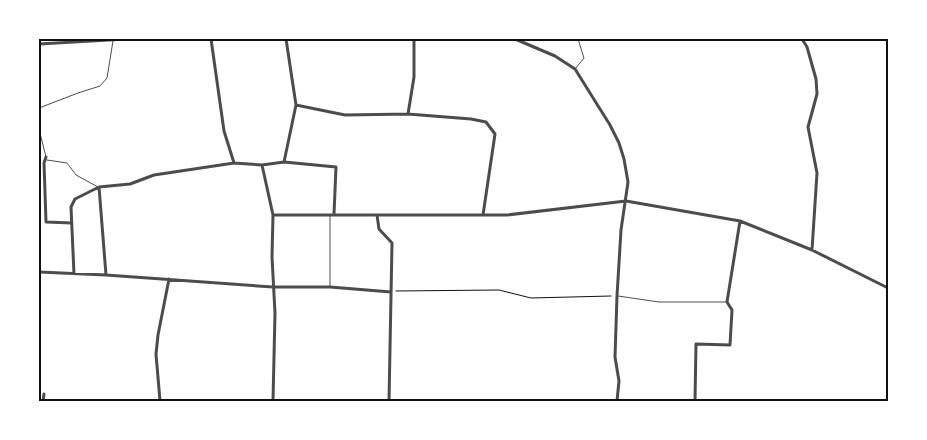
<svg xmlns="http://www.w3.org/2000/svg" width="927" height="440" font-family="'Work Sans',sans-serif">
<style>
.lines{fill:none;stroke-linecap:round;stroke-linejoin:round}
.path{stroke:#111;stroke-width:1}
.service{stroke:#4c4c4c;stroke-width:1}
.minor{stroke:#4c4c4c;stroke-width:3}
.neatline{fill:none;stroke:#111;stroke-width:2}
</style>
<rect width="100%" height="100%" fill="#fff"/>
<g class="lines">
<path class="path" d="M396 291 499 290 531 298 611 296"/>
<path class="service" d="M575 69 584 58 578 39
M39 108 78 93 100 86 107 78 113 41
M39 129 46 157
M47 160 67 163 76 175 98 187
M330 215V286
M618 296 659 302H726
M389 401H409"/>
<path class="minor" d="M211 39 224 131 234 163 262 165 284 162 336 167 334 214
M515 39 555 56 575 69 610 125 619 143 624 159 628 182 621 230 617 296 615 357 619 381 617 401
M802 39 807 47 816 79 817 94 808 127 817 173 812 250
M39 44 126 39
M296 105 345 115 408 114 471 119 486 122 495 134 483 215
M408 114 414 77V39
M46 157 44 163 46 222 72 223
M284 162 296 105 286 39
M262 165 273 215 272 257 275 313 273 401
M99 187 106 275
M273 215H507L626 201 740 221 812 250 888 288
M377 215 379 229 392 243 389 401
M39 272 106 275 273 287H330L391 292
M74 274 71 207 75 199 99 187 130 184 154 175 234 163
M43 401 44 394
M160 401 156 354 158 335 169 279
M695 401 696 344 730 345 732 310 727 302 740 221"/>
</g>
<rect width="927" height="440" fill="none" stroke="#ffffff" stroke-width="80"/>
<rect x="40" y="40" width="847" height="360" class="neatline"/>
</svg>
